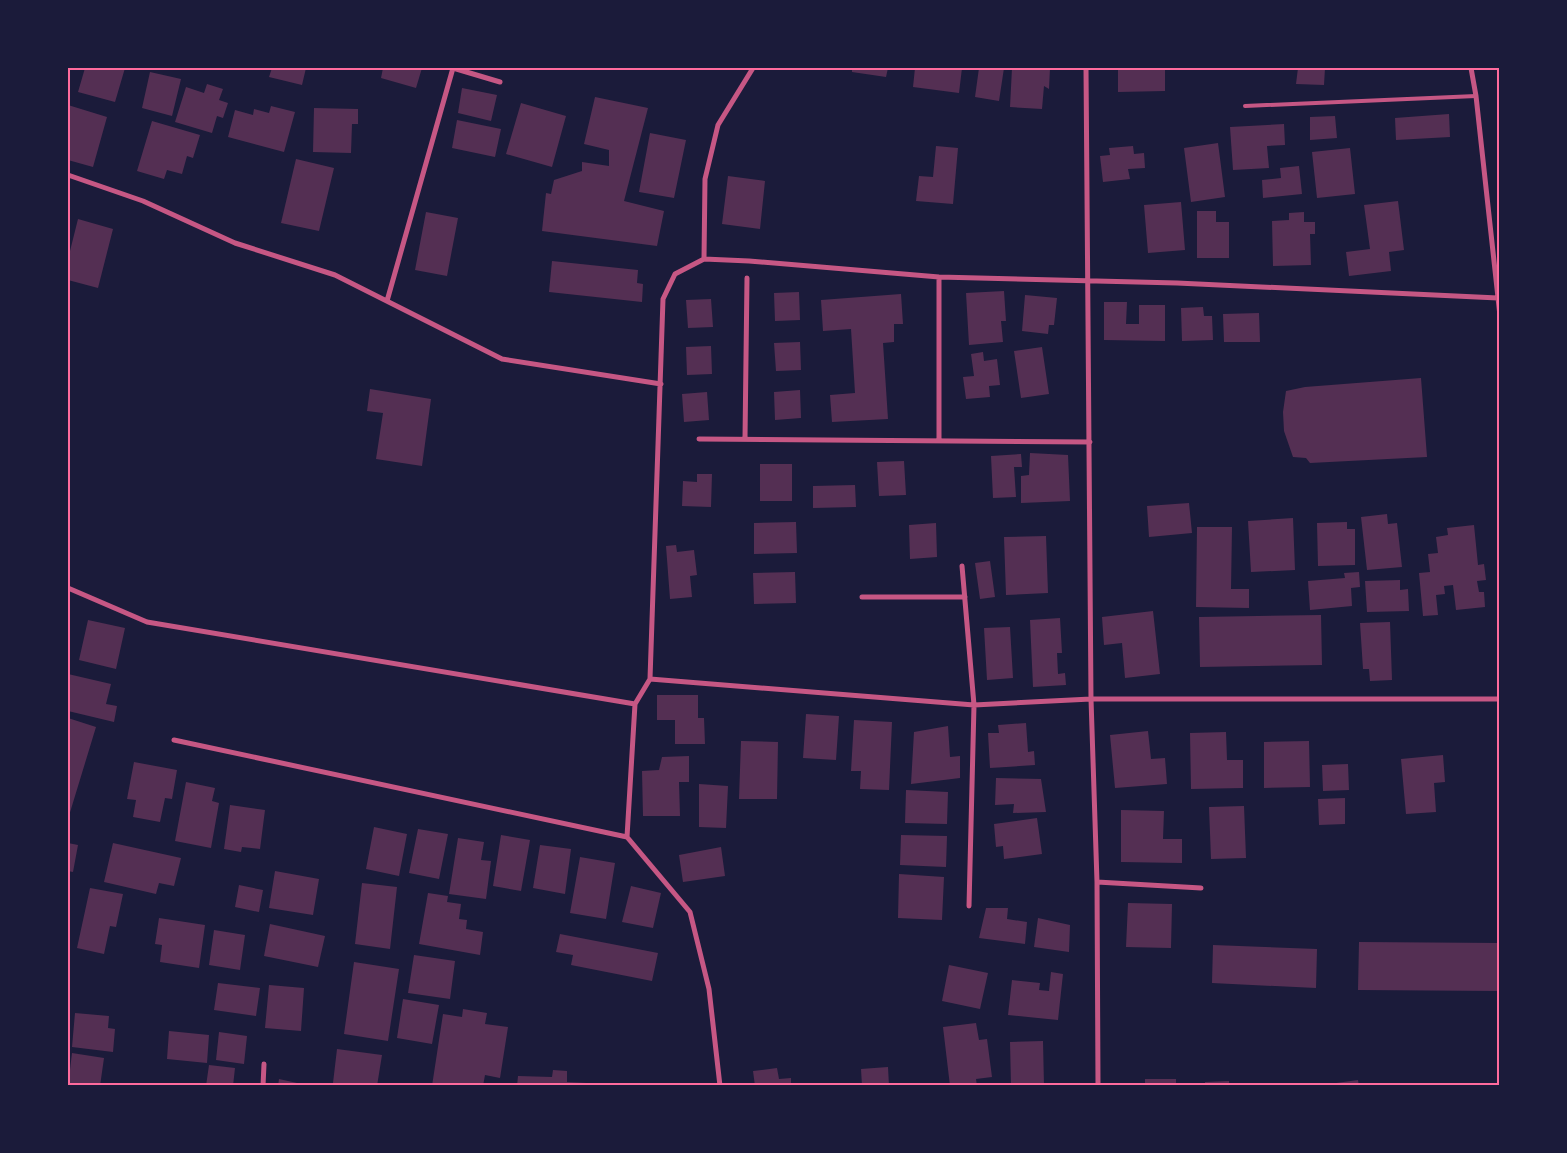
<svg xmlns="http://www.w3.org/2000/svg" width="1567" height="1153" font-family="'Source Sans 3',sans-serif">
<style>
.building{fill:#542f53}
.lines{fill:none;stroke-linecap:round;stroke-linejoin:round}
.service{stroke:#c65784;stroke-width:4}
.minor{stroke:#c65784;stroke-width:5}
.neatline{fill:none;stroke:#ff6b9d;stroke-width:2}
</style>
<rect width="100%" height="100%" fill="#1b1b3a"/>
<path class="building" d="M85 68H125L115 102 78 92Z
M272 68H306L302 85 269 77Z
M383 68H422L416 88 381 78Z
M852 68H888L886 77 852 72Z
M915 68H962L959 93 913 87Z
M979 68H1004L999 101 975 97Z
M1012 68H1050L1049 89 1044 86 1042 109 1010 107Z
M1118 68H1165V91L1118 92Z
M1298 68H1325L1324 85 1296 84Z
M150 72 181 79 172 116 142 108Z
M207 84 223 89 219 100 228 103 223 118 217 116 212 133 175 122 186 87 204 93Z
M462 88 497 95 491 121 458 113Z
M595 97 648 108 624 201 664 211 657 246 542 231 546 193 551 194 554 180 582 171V162L609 166V150L584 144Z
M521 103 566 116 552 167 506 154Z
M68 105 107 117 93 167 68 160Z
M271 106 295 112 284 152 228 137 235 110 253 115 254 109 269 113Z
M314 108 358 109V124H352L351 153 313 152Z
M1449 114 1450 137 1396 140 1395 118Z
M1335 116 1337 138 1310 140V117Z
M457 120 501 129 495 157 452 148Z
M152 121 200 135 193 158 187 156 182 174 167 170 164 179 137 171Z
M1284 124 1285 145 1267 146 1269 168 1233 170 1230 127Z
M650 133 686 140 674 198 639 192Z
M1218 143 1225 197 1191 202 1184 148Z
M936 146 958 148 953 204 916 201 919 176 933 177Z
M1133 146 1134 154 1144 153 1145 168 1128 169 1130 179 1103 182 1100 156 1110 155 1109 148Z
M1350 148 1355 194 1317 198 1312 152Z
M296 159 334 168 319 231 281 223Z
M1299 166 1302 194 1263 198 1262 180 1281 178 1280 168Z
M728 176 765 181 760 229 722 224Z
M1398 201 1404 250 1389 252 1391 271 1349 276 1346 252 1370 249 1364 205Z
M1181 202 1185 250 1148 253 1144 205Z
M1197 211H1216V222H1229V258H1197Z
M426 212 458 218 447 276 415 270Z
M1304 212V222H1315V234H1310L1311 265 1273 266 1272 221 1289 220V213Z
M78 219 113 229 98 288 68 280V259Z
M552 261 638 270 637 283 643 284 642 302 549 292Z
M1004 291 1006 321H1001L1003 342 969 345 966 293Z
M799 292 800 320 775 321 774 293Z
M901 294 903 324H894V342L883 343 888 419 832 422 830 395 855 393 851 329 823 331 821 300Z
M1025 295 1057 298 1054 325H1049L1048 334 1022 331Z
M711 299 713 327 688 328 686 300Z
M1104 302H1127L1126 324H1139V305H1165V341L1104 340Z
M1203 307 1204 316H1212L1213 340 1182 341 1181 308Z
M1259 313 1260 342H1224L1223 314Z
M800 342 801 370 776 371 774 343Z
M711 346 712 374 687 375 686 347Z
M1042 347 1049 394 1021 398 1014 351Z
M983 352 984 361 997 359 1000 385 989 386 990 397 966 399 963 377 974 376 971 354Z
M1421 378 1427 457 1310 463 1306 458 1293 457 1284 431 1283 412 1286 391 1305 387Z
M370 389 431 399 422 466 376 459 383 413 367 411Z
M800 390 801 418 775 420 774 392Z
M707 392 709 420 684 422 682 394Z
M1030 453 1068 455 1070 501 1021 503V476L1029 475Z
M1021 454 1022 467H1014L1016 497 993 498 991 456Z
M904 461 906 495 879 496 877 462Z
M760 464H792V501H760Z
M697 474H712L711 507 682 506 683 481 697 482Z
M855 485 856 507 813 508V486Z
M1189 503 1192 533 1149 537 1147 506Z
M1387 514 1388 524 1397 523 1402 567 1367 570 1361 517Z
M1293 518 1295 570 1251 572 1248 521Z
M796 522 797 553 754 554V523Z
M1347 522V529H1355V565L1318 566 1317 523Z
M936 523 937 557 910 559 909 525Z
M1474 525 1478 565 1484 564 1486 580 1477 581 1479 592H1484L1485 607 1456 610 1453 585 1444 586 1445 594 1436 595 1438 615 1423 616 1419 573 1430 572 1428 554 1438 553 1436 537 1448 535 1447 528Z
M1197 527H1232L1231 589H1249V608L1196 607Z
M1046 536 1048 593 1006 595 1004 537Z
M676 545 677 552 694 550 697 575 690 576 692 597 670 599 666 546Z
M990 561 995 597 980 599 975 563Z
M795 572 796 603 754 604 753 573Z
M1359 572 1360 587 1351 588 1352 606 1310 610 1308 581 1345 578 1344 573Z
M1400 580V590L1408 589 1409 611 1367 612 1365 581Z
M1153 611 1160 674 1125 678 1122 643 1104 645 1102 617Z
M1321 615 1322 665 1200 667 1199 617Z
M1060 618 1062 653H1057L1058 674 1065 673 1066 685 1033 687 1030 620Z
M88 620 125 628 116 669 79 660Z
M1390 622 1392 680 1370 681 1369 669H1363L1360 623Z
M1010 627 1013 678 987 680 984 628Z
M68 674 111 684 106 704 117 706 114 722 68 711Z
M657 695H698V718H704L705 744H675V720H657Z
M806 714 839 716 836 760 803 758Z
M68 718 96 727 68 819Z
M854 720 892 722 889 790 860 789 861 771H851Z
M1026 723 1028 752 1034 751 1035 765 990 768 988 733H999L998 725Z
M948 726 950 757 960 756V778L911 784 914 732Z
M1148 731 1151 759 1165 758 1167 784 1115 788 1110 735Z
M1226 732 1227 760H1243V788L1191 789 1190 733Z
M741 741 778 742 777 799H739Z
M1309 741 1310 787 1264 788V742Z
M1443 755 1445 782 1434 783 1436 812 1406 814 1401 759Z
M689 756V782H679L680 816H643L642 771 659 770 662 757Z
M134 762 177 770 172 799 165 798 160 822 133 817 136 800 127 799Z
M1348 764 1349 790 1323 791 1322 765Z
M996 778 1041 779 1046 812 1013 813 1014 804 995 805Z
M186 782 215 788 212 801 219 803 211 848 175 841Z
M699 784 728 786 726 828 699 827Z
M906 790 948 792 947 824 905 823Z
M1345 798V824L1319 825 1318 799Z
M230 805 265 810 260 849 242 847 241 852 224 849Z
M1244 806 1246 858 1211 859 1209 807Z
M1121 810 1164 811 1163 839H1182V863L1121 862Z
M1037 818 1042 854 1004 859 1003 846 996 847 994 824Z
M374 827 407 834 399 876 366 869Z
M418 829 448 834 439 879 409 873Z
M501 835 530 840 521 891 493 886Z
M901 835 947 836 946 867 900 865Z
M458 838 484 842 481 860 491 861 486 899 449 894Z
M68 843 78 845 73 872 68 871Z
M113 843 181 858 174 886 159 883 156 894 104 882Z
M540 845 571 849 565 894 533 888Z
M721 847 725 876 683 882 679 855Z
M580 857 615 863 606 919 570 913Z
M275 871 319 879 313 915 269 908Z
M899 874 944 877 942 920 898 918Z
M362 883 397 887 390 949 355 944Z
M239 885 263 890 259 912 235 907Z
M631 886 661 893 653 928 622 922Z
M90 888 123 894 116 927 110 926 104 954 77 948Z
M428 893 448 896 447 902 461 904 459 919 467 920 466 929 483 932 480 955 419 944Z
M1128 903 1172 904 1171 948 1126 947Z
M986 908H1008L1007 919 1027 922 1025 944 979 938Z
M159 918 205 925 199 968 160 962 162 945 155 944Z
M1038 918 1070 925 1069 952 1034 947Z
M270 924 325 936 318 967 264 956Z
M214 930 245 935 240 970 209 965Z
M560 934 658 953 652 981 571 965 573 955 556 952Z
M1359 942 1500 943V991L1358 990Z
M1213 945 1317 949 1316 988 1212 983Z
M414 955 455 961 450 999 408 993Z
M354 962 399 969 388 1041 344 1034Z
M949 965 988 973 980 1009 942 1001Z
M1051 972 1063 974 1058 1020 1008 1015 1012 980 1040 983 1039 990 1049 991Z
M218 983 260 988 256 1016 214 1010Z
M269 985 304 988 301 1031 265 1028Z
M403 999 439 1005 432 1044 397 1038Z
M463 1009 487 1013 485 1024 508 1027 500 1078 485 1075 483 1086H432L443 1014 462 1017Z
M75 1013 109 1016 108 1028 115 1029 113 1052 72 1047Z
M976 1023 979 1040 987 1039 992 1077 976 1079 977 1086H950L943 1027Z
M169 1031 209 1035 207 1063 167 1059Z
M219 1032 247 1036 244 1064 216 1060Z
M1043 1041 1044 1086H1011L1010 1042Z
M337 1049 382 1055 377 1086H353L333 1083Z
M72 1053 104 1058 100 1086H68Z
M209 1065 235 1068 233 1086H206Z
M888 1067 889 1086H862L861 1069Z
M777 1068 779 1079 791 1078V1086H755L753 1071Z
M553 1070 567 1071V1082L587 1083V1086H517L518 1076 552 1077Z
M279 1079 306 1085V1086H278Z
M1145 1079H1176V1086H1145Z
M1358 1080 1359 1086H1329V1084Z
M1229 1081V1086H1205V1082Z"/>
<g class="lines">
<path class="service" d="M1245 106 1476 96"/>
<path class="minor" d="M1086 68 1091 699 1097 882 1098 1086
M1471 68 1476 96 1500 316
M68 175 143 201 235 243 335 275 502 359 661 384
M704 259 705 179 718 125 753 68
M387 301 453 68 500 82
M745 438 747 278
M699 439 1090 442
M939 441V277
M962 566 974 705 969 906
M68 588 147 622 635 704
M862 597H965
M650 679 974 705 1091 699H1500
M174 740 627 837
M1097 882 1201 888
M263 1086 264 1064
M720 1086 709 989 690 912 627 837 635 704 650 679 663 299 675 274 704 259 749 261 939 277 1177 283 1498 298"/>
</g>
<rect width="1567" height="1153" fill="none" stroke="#1b1b3a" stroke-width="138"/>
<rect x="69" y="69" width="1429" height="1015" class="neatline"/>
</svg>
